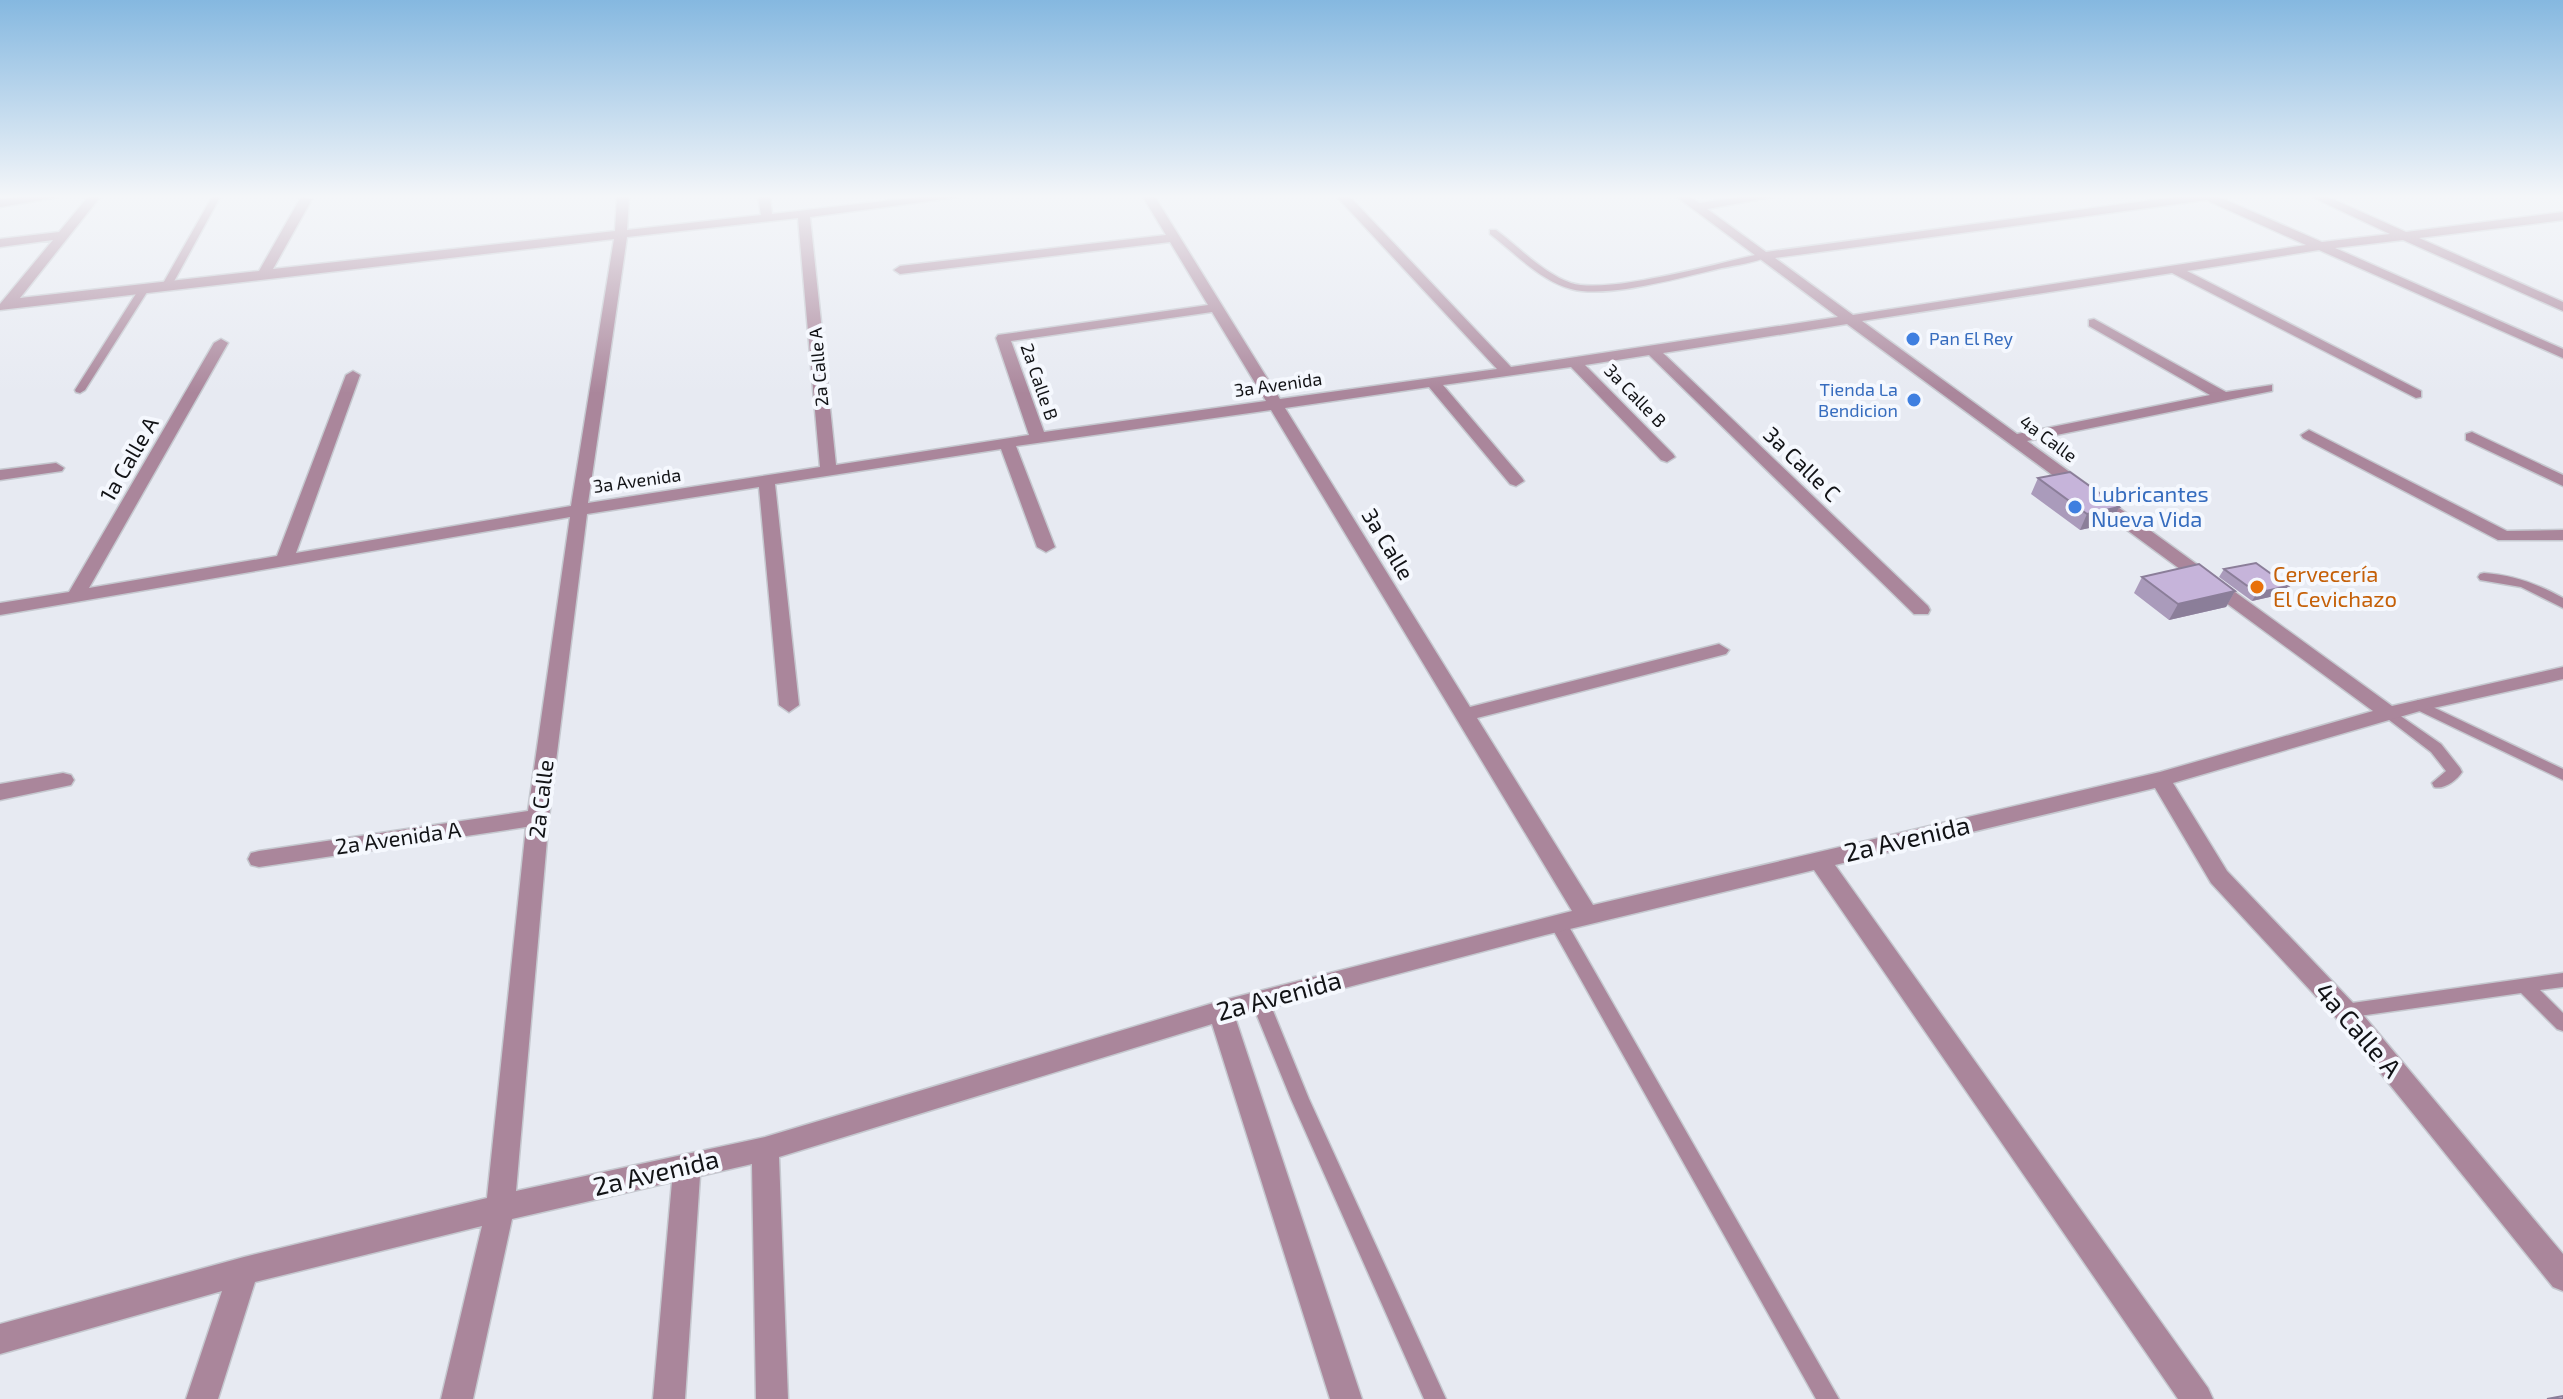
<svg xmlns="http://www.w3.org/2000/svg" width="2563" height="1399" font-family="'Exo 2',sans-serif">
<style>
.lines{fill:none;stroke-linecap:round;stroke-linejoin:round}
.lane-casing{stroke:#c5c8cf;stroke-width:3}
.street-casing{stroke:#c5c8cf;stroke-width:3}
.lane{fill:#aa869b;fill-rule:evenodd}
.street{fill:#aa869b;fill-rule:evenodd}
.wall{fill:#aa9bbb}
.shaded-wall{fill:#8b7e99}
.building{fill:#c6b4da;stroke:#8b7e99;stroke-width:2}
.shop-dot{fill:#3f7fe0;stroke:#f5f8fe;stroke-width:3}
.food-dot{fill:#e8710a;stroke:#f5f8fe;stroke-width:3}
.labels{text-anchor:middle;stroke-width:8;stroke-linejoin:round;paint-order:stroke}
.far-shop-label{font-size:18px;fill:#366cbe;stroke:#f5f8fe;text-anchor:start}
.far-street-label{font-size:18px;fill:#121316;stroke:#f5f8fe}
.street-label{font-size:22px;fill:#121316;stroke:#f5f8fe}
.shop-label{font-size:22px;fill:#366cbe;stroke:#f5f8fe;text-anchor:start}
.food-label{font-size:22px;fill:#c56008;stroke:#f5f8fe;text-anchor:start}
.near-street-label{font-size:26px;fill:#121316;stroke:#f5f8fe}
</style>
<rect width="100%" height="100%" fill="#e7eaf2"/>
<g class="lines">
<defs>
<path id="lane" d="M212 197H220L171 287 163 289 161 287Z
M1490 230H1496C1520 248 1543 273 1571 283 1608 295 1722 262 1764 253L1768 256C1756 263 1736 265 1722 268 1683 277 1608 299 1571 289 1539 280 1515 253 1490 234Z
M144 286 149 289 85 390 80 393 76 392 75 390 139 289Z
M2484 573C2513 575 2538 584 2563 598V608L2521 587 2480 580 2478 577 2480 574Z
M2418 700 2563 769V780L2413 708 2411 705Z
M2389 708 2441 744 2460 768 2462 772C2457 780 2444 790 2434 787L2432 783 2446 771 2431 752 2384 716 2382 713Z
M1558 917 1564 918 1839 1399H1816L1552 928 1550 923 1552 918Z
M2563 973V987L2540 990 2563 1013V1031L2557 1029 2521 993 2345 1018 2339 1016 2336 1011 2339 1006 2345 1004Z
M1260 994 1266 996 1269 1001 1309 1099 1446 1399H1424L1291 1099 1251 1001 1254 996Z"/>
<path id="street" d="M19 197H59L0 207V199Z
M88 197H100L20 298 259 271 301 197 312 199 273 269 615 231 617 197H629L627 230 761 215 758 197H770L772 214 919 197H959L810 217 836 465 1029 435 996 338 998 335 1208 305 1170 242 900 274 894 270 900 266 1166 235 1143 197H1155L1280 399 1497 369 1337 197H1350L1511 367 1838 317 1677 197H1691L1699 203 1739 197H1772L1707 209 1766 252 2175 197H2219L2322 242 2390 234 2312 197H2328L2406 232 2563 212V220L2419 238 2563 302V311L2403 240 2335 248 2563 349V358L2319 250 2187 271 2421 391V397L2416 398 2172 273 1862 321 2017 434 2210 395 2089 326V320L2094 319 2226 392 2272 385V391L2267 392 2027 441 2392 706 2563 667V679L2420 711 2173 783 2227 871 2354 1004 2563 1254V1291L2553 1287 2336 1018 2211 883 2155 788 1835 865 2208 1388 2213 1399H2178L1814 870 1545 935 1235 1017 1362 1399H1330L1212 1024 779 1157 788 1399H756L752 1164 700 1176 685 1399H653L672 1182 512 1219 473 1399H441L482 1226 255 1282 218 1399H186L222 1291 0 1354V1324L244 1257 487 1198 526 827 259 867 251 865 248 859 251 853 259 851 528 811 570 517 0 615V603L69 592 214 343 221 339 228 343 89 588 277 556 346 375 353 371 360 375 296 553 571 506 614 239 0 310V304L53 240 0 247V239L59 232ZM2206 200 2306 245 1853 315 1775 258ZM798 218 820 467 588 503 627 237ZM1212 312 1266 401 1044 432 1011 341ZM1847 324 2373 711 2160 772 1593 905 1477 718 1726 654 1729 650 1719 644 1470 707 1285 408 1429 387 1510 484 1516 486 1524 481 1522 478 1443 385 1571 367 1661 460 1667 462 1675 457 1673 454 1585 365 1649 355 1914 614H1928L1930 610 1928 606 1663 353ZM1271 410 1572 911 1220 1001 765 1137 516 1191 549 817 587 514 759 487 779 705 789 712 799 705 775 484 1001 449 1037 547 1046 552 1055 547 1016 446Z
M2309 430 2507 531 2563 530V540H2498L2303 438 2301 435Z
M2472 432 2563 475V486L2466 440V434Z
M56 463 64 468 62 471 0 480V470Z
M63 773 71 775 74 780 71 785 0 800V784Z"/>
</defs>
<use href="#lane" class="lane-casing"/>
<use href="#street" class="street-casing"/>
<use href="#lane" class="lane"/>
<use href="#street" class="street"/>
</g>
<path class="wall" d="M2038 478 2119 507 2112 523 2080 530 2031 494Z
M2224 569 2288 586 2283 594 2252 601 2219 577Z
M2142 577 2235 591 2226 607 2169 620 2134 593Z"/>
<path class="shaded-wall" d="M2119 507 2112 523 2080 530 2087 514Z
M2288 586 2283 594 2252 601 2257 593Z
M2235 591 2226 607 2169 620 2178 604Z"/>
<path class="building" d="M2070 472 2119 507 2087 514 2038 478Z
M2256 563 2288 586 2257 593 2224 569Z
M2199 564 2235 591 2178 604 2142 577Z
M2563 1396V1399H2547Z"/>
<linearGradient id="sky" x2="0" y2="1"><stop stop-color="#85b8e0"/><stop offset="0.5" stop-color="#f4f6f9"/><stop offset="1" stop-color="#f4f6f9" stop-opacity="0"/></linearGradient>
<rect width="2563" height="393" fill="url(#sky)"/>
<g class="shop-dot">
<circle cx="1913" cy="339" r="8"/>
<circle cx="1914" cy="400" r="8"/>
<circle cx="2075" cy="507" r="8"/>
</g>
<circle class="food-dot" cx="2257" cy="587" r="8"/>
<g class="labels">
<g class="far-shop-label">
<text x="1929" y="345">Pan El Rey</text>
<text x="1898" y="396" text-anchor="end">Tienda La<tspan x="1898" dy="21">Bendicion</tspan></text>
</g>
<g class="far-street-label">
<text transform="translate(819 367) rotate(-95)" y="6">2a Calle A</text>
<text transform="translate(1039 382) rotate(71)" y="6">2a Calle B</text>
<text transform="translate(1278 385) rotate(-8)" y="6">3a Avenida</text>
<text transform="translate(1635 396) rotate(46)" y="6">3a Calle B</text>
<text transform="translate(2048 439) rotate(36)" y="6">4a Calle</text>
<text transform="translate(637 481) rotate(-8)" y="6">3a Avenida</text>
</g>
<g class="street-label">
<text transform="translate(129 459) rotate(-60)" y="8">1a Calle A</text>
<text transform="translate(1802 464) rotate(44)" y="8">3a Calle C</text>
<text transform="translate(1388 544) rotate(59)" y="8">3a Calle</text>
<text transform="translate(541 799) rotate(-83)" y="8">2a Calle</text>
<text transform="translate(398 838) rotate(-8)" y="8">2a Avenida A</text>
</g>
<g class="shop-label">
<text x="2091" y="502">Lubricantes<tspan x="2091" dy="25">Nueva Vida</tspan></text>
</g>
<g class="food-label">
<text x="2273" y="582">Cervecería<tspan x="2273" dy="25">El Cevichazo</tspan></text>
</g>
<g class="near-street-label">
<text transform="translate(1907 839) rotate(-13)" y="9">2a Avenida</text>
<text transform="translate(1279 996) rotate(-15)" y="9">2a Avenida</text>
<text transform="translate(2358 1030) rotate(49)" y="9">4a Calle A</text>
<text transform="translate(656 1173) rotate(-13)" y="9">2a Avenida</text>
</g>
</g>
</svg>
